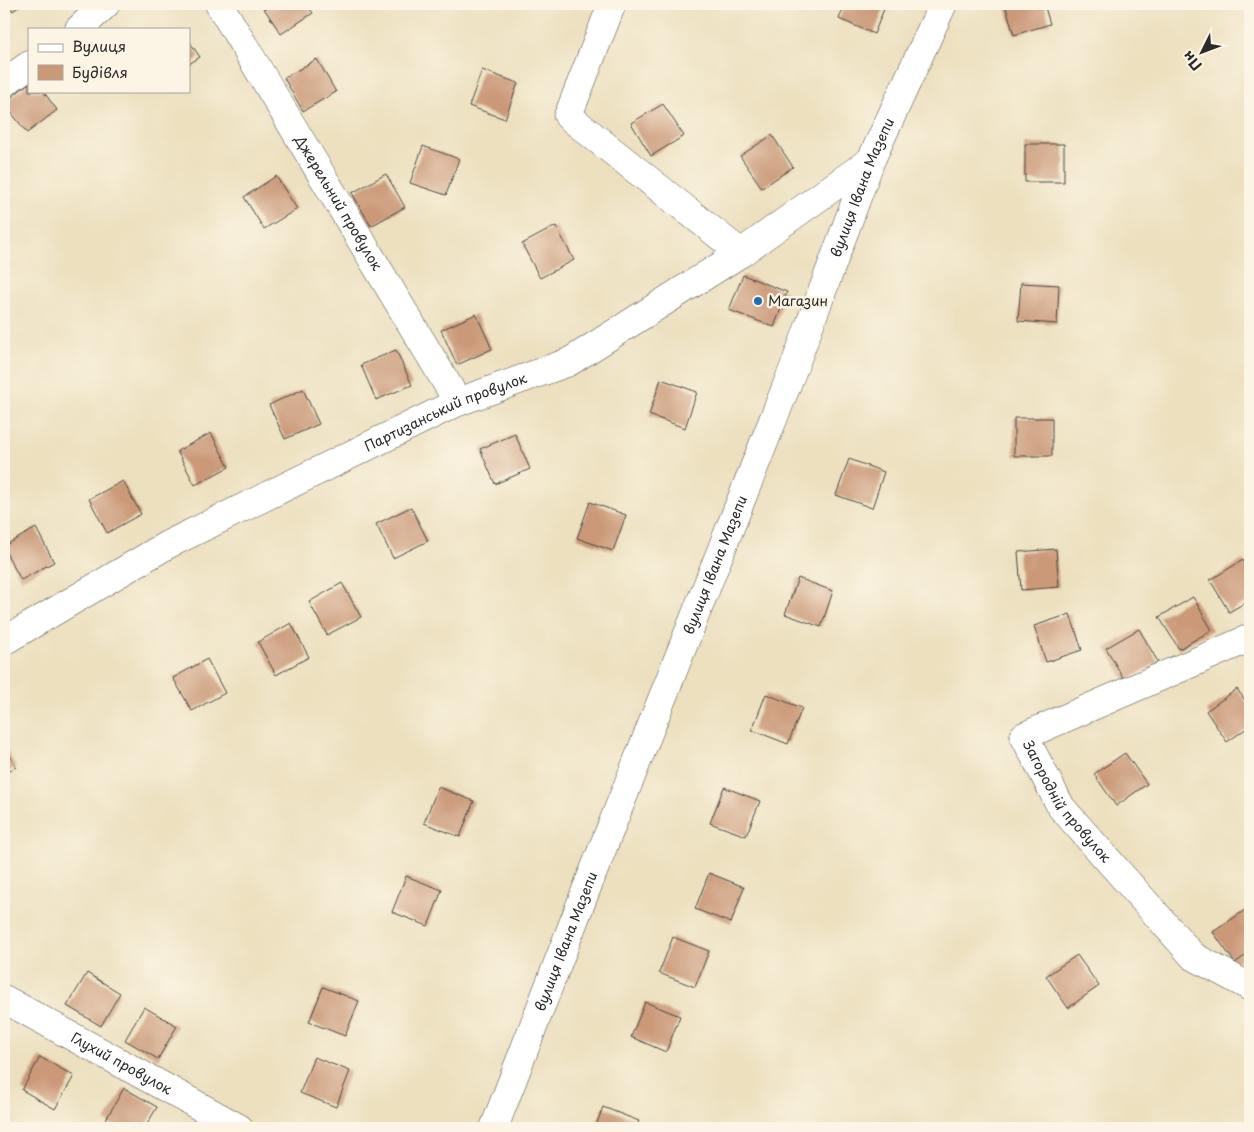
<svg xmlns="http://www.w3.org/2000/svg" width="1254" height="1132" font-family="'Playpen Sans',sans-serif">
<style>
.building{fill:#cb9978}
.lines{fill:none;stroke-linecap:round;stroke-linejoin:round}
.minor-casing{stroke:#484641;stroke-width:29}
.tertiary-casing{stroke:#484641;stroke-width:29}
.minor{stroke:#fff;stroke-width:28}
.tertiary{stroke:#fff;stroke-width:28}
.poi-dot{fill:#1f6fb2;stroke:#fcf5e5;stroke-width:2}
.labels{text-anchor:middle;stroke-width:5;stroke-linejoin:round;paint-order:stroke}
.street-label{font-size:14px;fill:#2b2b2b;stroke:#fcf5e5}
.poi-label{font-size:14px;fill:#2b2b2b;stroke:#fcf5e5;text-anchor:start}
</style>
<rect width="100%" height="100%" fill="#fcf5e5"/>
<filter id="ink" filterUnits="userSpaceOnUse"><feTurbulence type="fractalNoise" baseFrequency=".02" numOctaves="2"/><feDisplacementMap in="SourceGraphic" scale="10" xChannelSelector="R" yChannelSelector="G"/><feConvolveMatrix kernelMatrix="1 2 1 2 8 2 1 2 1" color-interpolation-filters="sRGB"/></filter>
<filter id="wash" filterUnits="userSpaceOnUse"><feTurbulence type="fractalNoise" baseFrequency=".0096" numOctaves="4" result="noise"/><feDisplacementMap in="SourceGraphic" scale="20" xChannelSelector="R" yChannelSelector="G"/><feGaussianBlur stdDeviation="1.12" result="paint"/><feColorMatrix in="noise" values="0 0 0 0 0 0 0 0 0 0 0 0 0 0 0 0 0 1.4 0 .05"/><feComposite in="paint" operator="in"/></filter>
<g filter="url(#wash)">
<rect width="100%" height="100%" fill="#ece0bf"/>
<g id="blocks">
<path class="building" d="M7 4H22L13 11Z
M261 4H306L313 13 281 34Z
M845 4H886L874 34 839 19Z
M1005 4H1044L1050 24 1014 35Z
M189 41 200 57 189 64Z
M317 59 336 92 303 111 284 78Z
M482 70 518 83 505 119 469 106Z
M29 83V91H43L57 110 27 133 4 103Z
M663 104 684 136 651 156 631 123Z
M772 135 793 167 762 188 740 156Z
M1025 144H1064V182H1025Z
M423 146 459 159 446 195 410 183Z
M386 174 405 207 371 226 352 193Z
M276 176 297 209 264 229 244 197Z
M556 226 574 260 540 278 522 244Z
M743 275 787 292 774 327 729 310Z
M1021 283 1059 285 1057 324 1018 321Z
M476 314 492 349 457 365 441 330Z
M396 350 412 385 376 400 361 365Z
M661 379 697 392 685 428 649 415Z
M303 389 319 424 285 439 269 405Z
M1014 418H1052V456H1014Z
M211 433 229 467 195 485 177 451Z
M515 434 530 469 495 484 480 449Z
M849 459 884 472 872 508 836 495Z
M123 481 141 514 107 533 89 499Z
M590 502 626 515 613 551 577 538Z
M411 507 428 541 393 558 376 524Z
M36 528 54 562 21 580 4 549V546Z
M1056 549 1059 587 1021 590 1018 552Z
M1243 560 1250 573V600L1229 612 1210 580Z
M798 578 833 591 821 627 785 614Z
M342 583 361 617 327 635 309 602Z
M1193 597 1212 630 1179 649 1159 617Z
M1070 614 1082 650 1046 662 1034 626Z
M291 623 309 657 276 675 258 642Z
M1139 629 1158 662 1125 681 1106 648Z
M207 659 225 693 192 711 173 678Z
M1237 689 1250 707V726L1227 742 1206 711Z
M766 694 802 708 788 744 752 730Z
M4 745 16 767 4 774Z
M1125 753 1147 784 1116 806 1094 774Z
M438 787 474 801 460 837 424 823Z
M724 787 760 801 746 836 710 823Z
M709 873 744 887 731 923 695 909Z
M406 876 442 890 428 926 392 912Z
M1245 910 1250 917V952L1235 963 1213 932Z
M673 937 709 951 695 987 659 973Z
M1077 955 1099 986 1068 1008 1046 976Z
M87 973 120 993 101 1026 67 1006Z
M323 987 359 1001 345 1036 309 1022Z
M645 1002 680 1016 666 1052 631 1037Z
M144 1007 177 1026 158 1059 125 1040Z
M40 1057 74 1076 55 1109 22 1090Z
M314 1057 350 1071 336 1107 300 1093Z
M124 1088 157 1107 145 1128H118L105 1121Z
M603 1107 639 1121 636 1128H595Z"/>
</g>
</g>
<g filter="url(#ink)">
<use href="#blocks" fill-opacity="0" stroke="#484641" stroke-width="1"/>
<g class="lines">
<defs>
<g id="minor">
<path id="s1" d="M219 4 458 402"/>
<path d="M612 4 568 116 741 253"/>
<path d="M79 29 106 4"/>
<path d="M4 83 29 65"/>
<path id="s2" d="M1250 638 1024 736 1061 807 1193 956 1250 987"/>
<path id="s3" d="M4 641 167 545 458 402 569 362 741 253 871 160"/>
<path id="s4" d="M4 999 239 1128"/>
</g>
<g id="tertiary">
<path id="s5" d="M494 1128 586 890 794 367 871 160 943 4"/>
</g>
</defs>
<use href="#minor" class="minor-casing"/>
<use href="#tertiary" class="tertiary-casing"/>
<use href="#minor" class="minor"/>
<use href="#tertiary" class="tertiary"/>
</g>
</g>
<circle class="poi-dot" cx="758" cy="301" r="5"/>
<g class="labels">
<g class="street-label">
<text dy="5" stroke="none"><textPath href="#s5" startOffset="1010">вулиця Івана Мазепи</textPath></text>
<text dy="5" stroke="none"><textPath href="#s1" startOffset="232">Джерельний провулок</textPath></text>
<text dy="5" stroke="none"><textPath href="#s3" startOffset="498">Партизанський провулок</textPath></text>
<text dy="5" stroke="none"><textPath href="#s5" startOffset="605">вулиця Івана Мазепи</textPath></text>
<text dy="5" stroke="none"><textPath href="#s2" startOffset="325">Загородній провулок</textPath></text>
<text dy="5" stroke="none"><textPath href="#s5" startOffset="200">вулиця Івана Мазепи</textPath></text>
<text dy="5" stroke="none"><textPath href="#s4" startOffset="134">Глухий провулок</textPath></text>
</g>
<g class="poi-label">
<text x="768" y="306">Магазин</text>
</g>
</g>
<rect width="1254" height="1132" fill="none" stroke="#fcf5e5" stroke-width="20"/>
<rect x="28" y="28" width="162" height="65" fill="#fcf5e5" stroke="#a8a49b"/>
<rect x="38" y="44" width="25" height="8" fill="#ffffff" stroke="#a8a49b"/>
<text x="72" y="52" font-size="15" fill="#2b2b2b">Вулиця</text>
<rect x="38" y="65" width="25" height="15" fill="#cb9978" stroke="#a8a49b"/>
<text x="72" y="78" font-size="15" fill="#2b2b2b">Будівля</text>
<g transform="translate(1202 52) rotate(228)" stroke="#fcf5e5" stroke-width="4" paint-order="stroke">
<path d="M0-4L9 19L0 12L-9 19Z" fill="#2b2b2b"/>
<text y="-8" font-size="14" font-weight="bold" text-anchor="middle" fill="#2b2b2b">Пн</text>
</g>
</svg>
